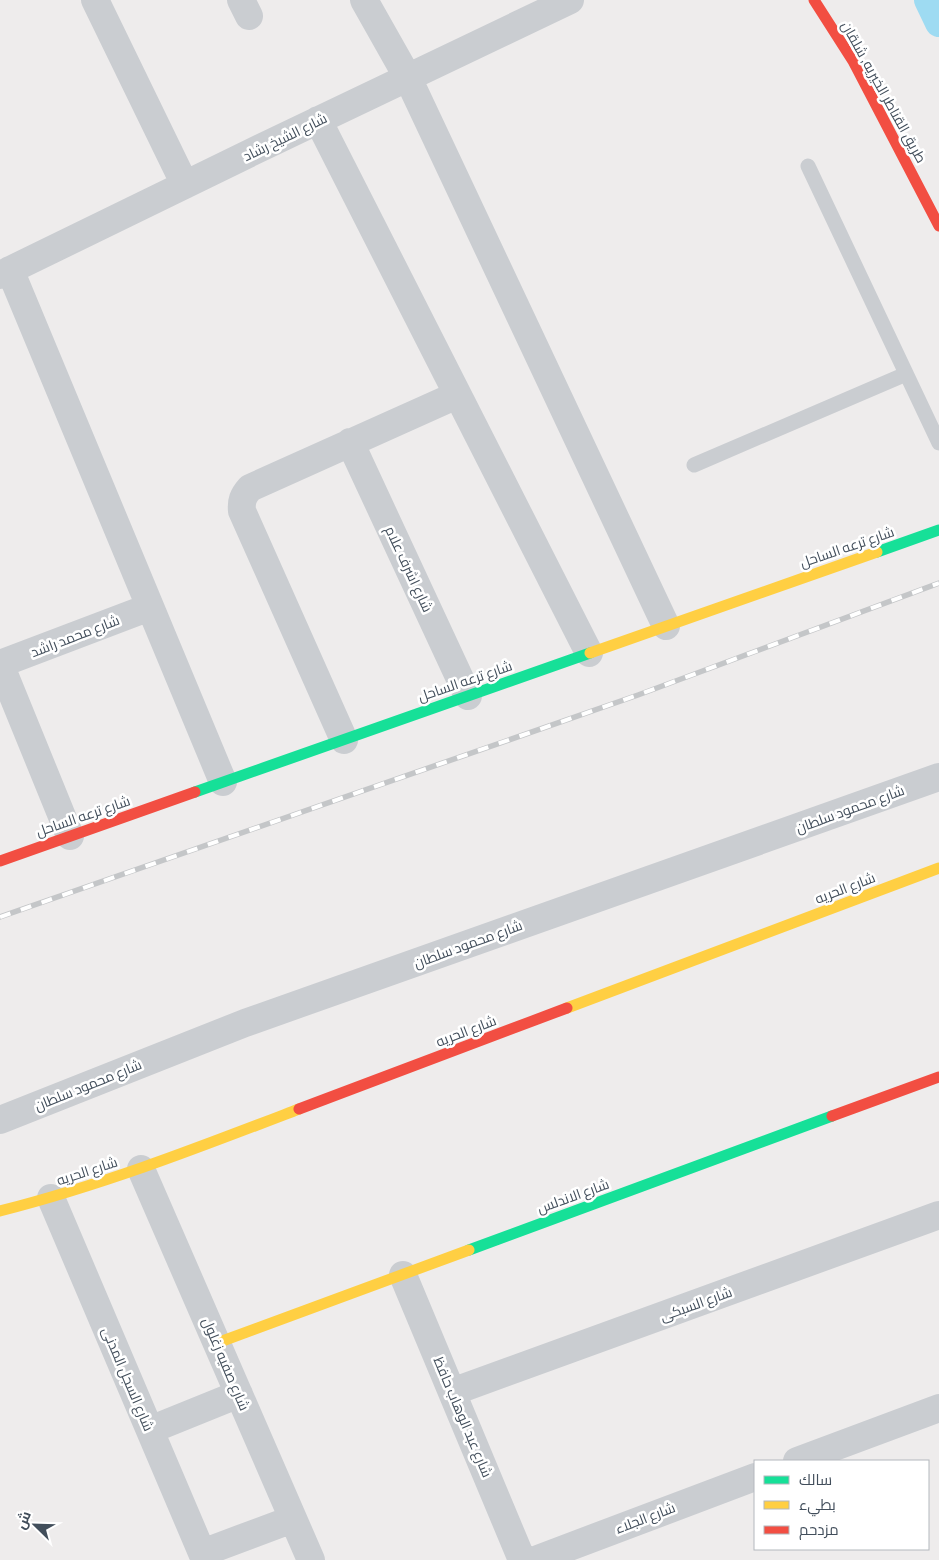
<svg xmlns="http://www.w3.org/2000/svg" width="939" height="1560" font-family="Manrope,Cairo,sans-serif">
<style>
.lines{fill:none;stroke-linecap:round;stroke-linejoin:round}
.canal{stroke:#9edbf2;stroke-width:28}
.lane{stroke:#cacdd1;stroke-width:15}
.street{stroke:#cacdd1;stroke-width:28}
.fast{stroke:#16e098;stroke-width:11}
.slow{stroke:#ffcf43;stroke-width:11}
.jam{stroke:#f24e42;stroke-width:11}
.rail-casing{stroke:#c4c6c8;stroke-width:5.5}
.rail{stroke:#fff;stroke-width:4;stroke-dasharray:11;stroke-linecap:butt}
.labels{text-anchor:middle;stroke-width:5;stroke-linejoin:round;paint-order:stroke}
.street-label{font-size:14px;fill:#424e5b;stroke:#fff}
</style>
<rect width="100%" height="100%" fill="#eeecec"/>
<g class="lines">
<path class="canal" d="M928 0 939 23"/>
<path class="lane" d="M808 166 939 443
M694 465 906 374"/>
<path class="street" d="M95 0 185 185
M241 0 249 16
M364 0 408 78 666 626
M318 120 589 653
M10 270 223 782
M0 275 252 152 570 0
M350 442 468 696
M0 664 70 836
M0 664 150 607
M344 740 242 511C241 501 243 496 250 488L457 395
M0 1120 245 1023 939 777
M141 1169 311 1560
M51 1198 205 1560
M403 1275 522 1560
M452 1392 939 1215
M150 1430 239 1394
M797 1461 939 1408
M202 1553 293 1519
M535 1560 755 1477"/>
<path class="fast" d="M877 552 939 530
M195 792 590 653
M469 1250 832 1116"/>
<path class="slow" d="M590 653 877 552
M567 1008 939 868
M0 1211C103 1185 200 1147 299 1109
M217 1343 469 1250"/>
<path class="jam" d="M814 0 853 61 939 226
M0 861 195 792
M299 1109 567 1008
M832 1116 939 1077"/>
<defs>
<path id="rail" d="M0 917 638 695 939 583"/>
</defs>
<use href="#rail" class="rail-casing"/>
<use href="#rail" class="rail"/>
</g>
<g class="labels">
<g class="street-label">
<text transform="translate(884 92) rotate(61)" y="5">طريق القناطر الخيريه, شلقان</text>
<text transform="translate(285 137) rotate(-26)" y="5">شارع الشيخ رشاد</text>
<text transform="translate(847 547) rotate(-19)" y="5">شارع ترعه الساحل</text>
<text transform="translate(409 569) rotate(65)" y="5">شارع اشرف علام</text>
<text transform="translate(75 636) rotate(-21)" y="5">شارع محمد راشد</text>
<text transform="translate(465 681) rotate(-19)" y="5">شارع ترعه الساحل</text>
<text transform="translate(850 809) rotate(-20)" y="5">شارع محمود سلطان</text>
<text transform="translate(83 816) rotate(-19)" y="5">شارع ترعه الساحل</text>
<text transform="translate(845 888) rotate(-21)" y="5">شارع الحريه</text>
<text transform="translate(468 944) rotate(-20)" y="5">شارع محمود سلطان</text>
<text transform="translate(466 1031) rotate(-21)" y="5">شارع الحريه</text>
<text transform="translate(88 1085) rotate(-22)" y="5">شارع محمود سلطان</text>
<text transform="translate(87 1171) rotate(-18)" y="5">شارع الحريه</text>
<text transform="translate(573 1196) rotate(-20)" y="5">شارع الاندلس</text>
<text transform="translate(696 1304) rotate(-20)" y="5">شارع السبكى</text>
<text transform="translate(226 1364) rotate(67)" y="5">شارع صفيه زغلول</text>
<text transform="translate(128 1379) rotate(67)" y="5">شارع السجل المدنى</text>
<text transform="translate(463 1417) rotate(67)" y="5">شارع عبد الوهاب حافظ</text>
<text transform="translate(645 1518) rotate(-21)" y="5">شارع الجلاء</text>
</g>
</g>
<rect x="754" y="1460" width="175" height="90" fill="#ffffff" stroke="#b3b8bd"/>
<rect x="764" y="1476" width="25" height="8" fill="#16e098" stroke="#b3b8bd"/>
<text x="799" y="1485" font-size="15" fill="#424e5b">سالك</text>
<rect x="764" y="1501" width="25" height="8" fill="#ffcf43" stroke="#b3b8bd"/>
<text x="799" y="1510" font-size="15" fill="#424e5b">بطيء</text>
<rect x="764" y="1526" width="25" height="8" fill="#f24e42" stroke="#b3b8bd"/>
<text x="799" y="1535" font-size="15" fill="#424e5b">مزدحم</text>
<g transform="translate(35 1525) rotate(293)" stroke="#ffffff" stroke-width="4" paint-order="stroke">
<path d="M0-4L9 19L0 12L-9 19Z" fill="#424e5b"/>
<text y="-8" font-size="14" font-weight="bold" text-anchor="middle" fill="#424e5b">ش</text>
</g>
</svg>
